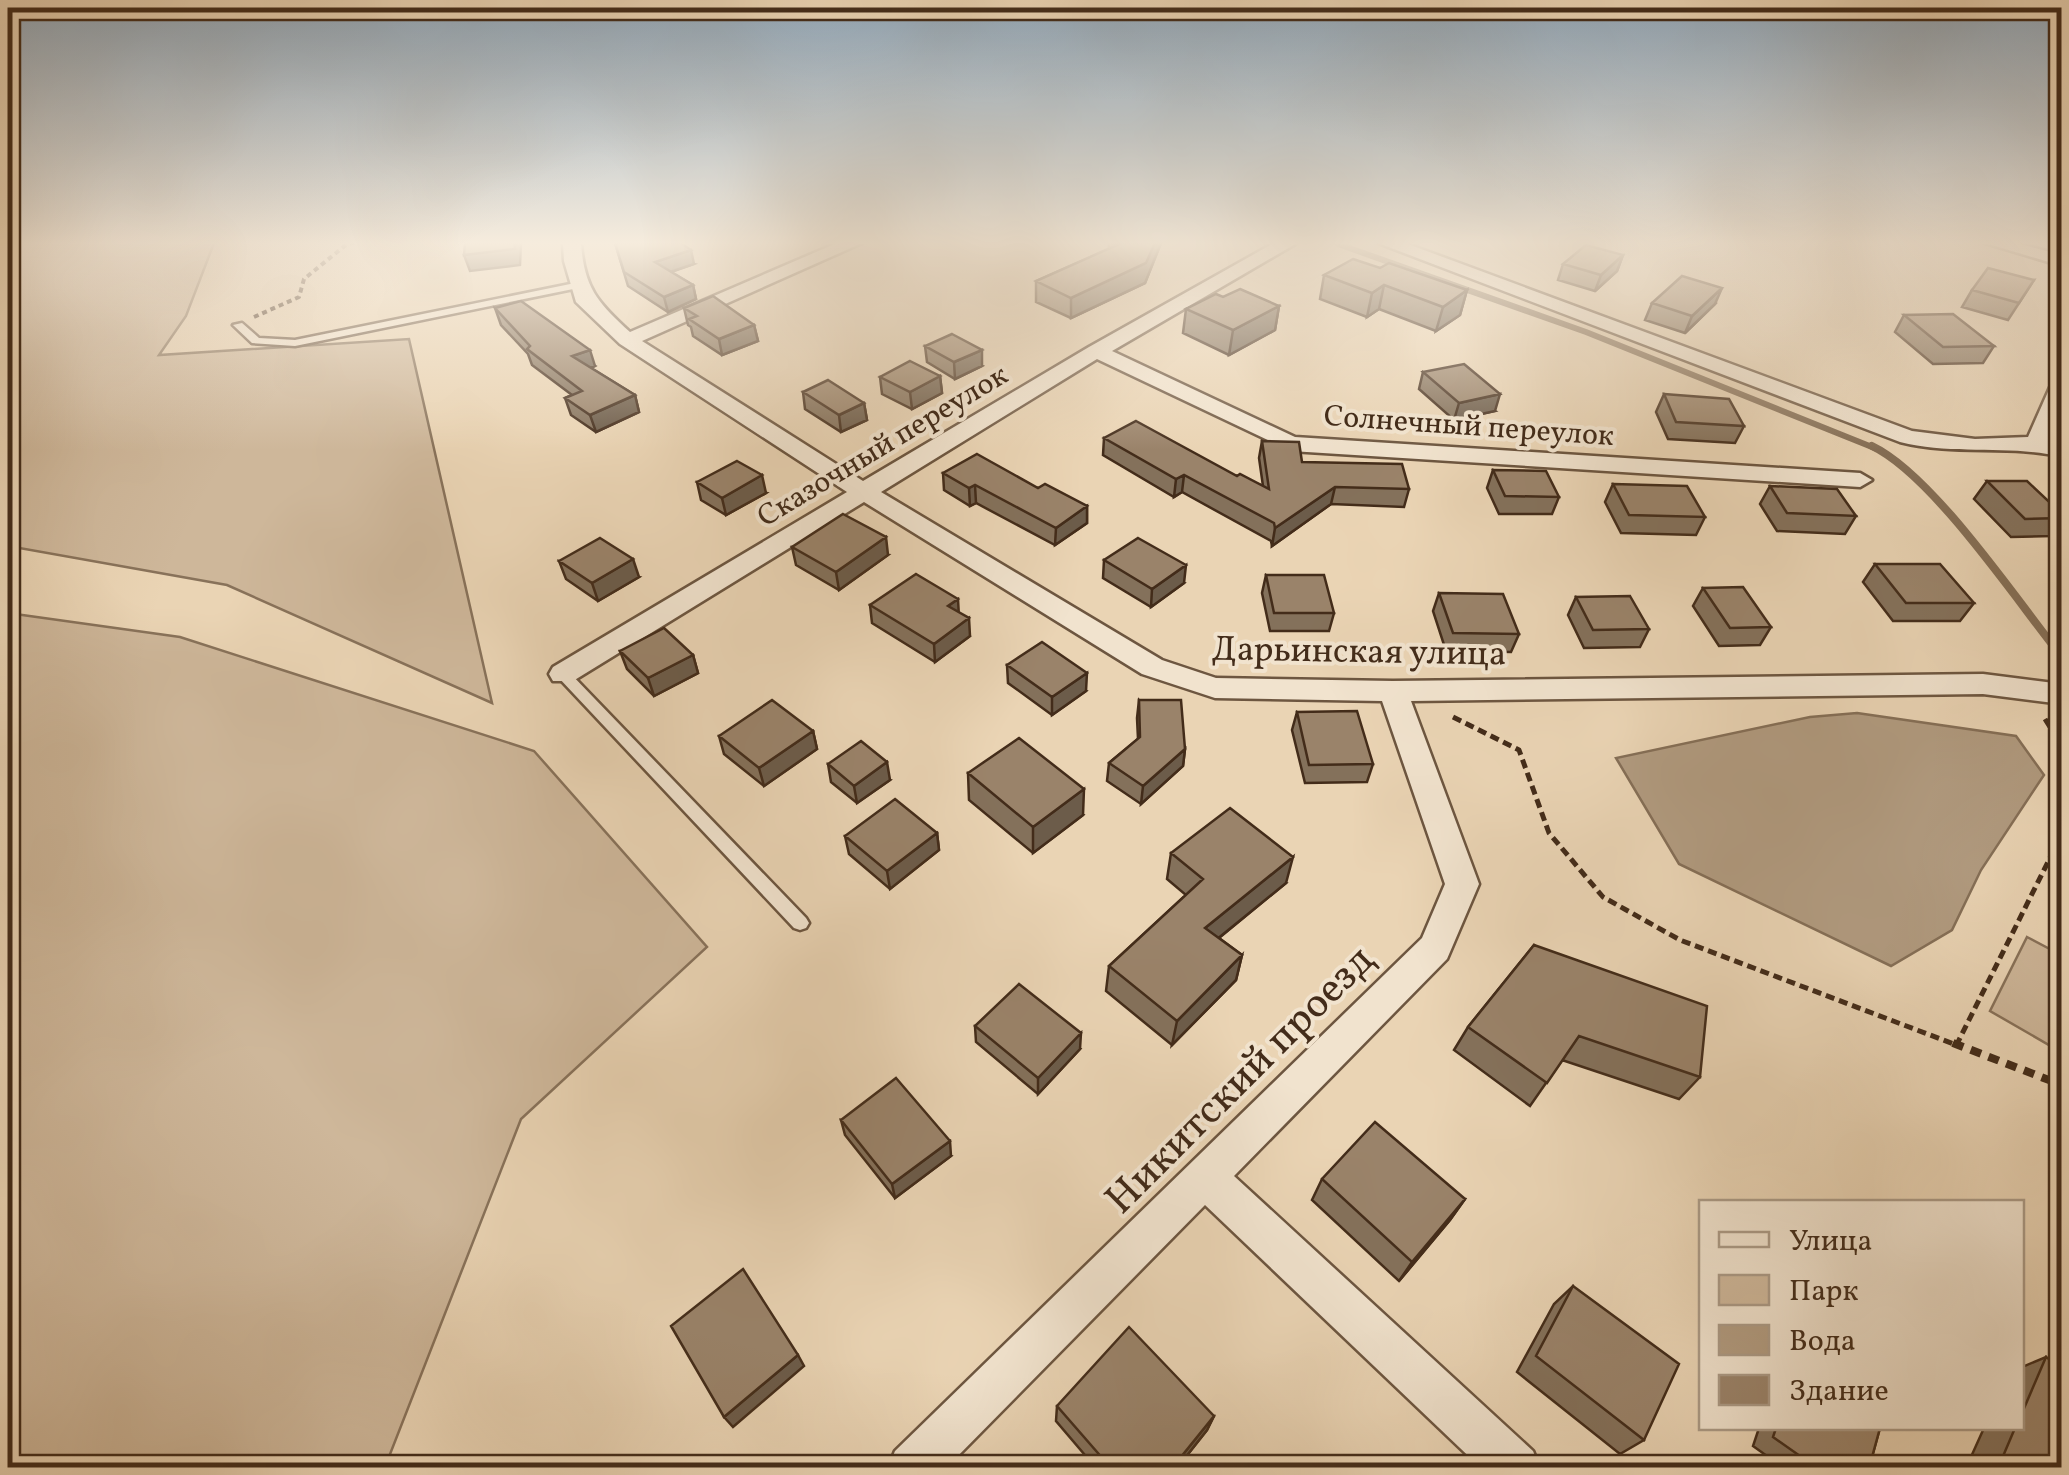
<svg xmlns="http://www.w3.org/2000/svg" width="2069" height="1475" font-family="Vollkorn,serif">
<style>
.green{fill:#ceb79a;stroke:#88725a;stroke-width:2.5}
.water{fill:#b19b80;stroke:#856f57;stroke-width:2.5}
.lines{fill:none;stroke-linecap:round;stroke-linejoin:round}
.stream-far1{stroke:#856f57;stroke-width:6}
.stream{stroke:#856f57;stroke-width:8}
.service-casing{stroke:#6d5640;stroke-width:5}
.minor-casing{stroke:#6d5640;stroke-width:5}
.path-far2{stroke:#432c1a;stroke-width:4;stroke-dasharray:5 4;stroke-linecap:butt}
.path-far1{stroke:#432c1a;stroke-width:5;stroke-dasharray:9 5;stroke-linecap:butt}
.path{stroke:#432c1a;stroke-width:8;stroke-dasharray:11 8;stroke-linecap:butt}
.service{fill:#f1e3ce;fill-rule:evenodd}
.minor{fill:#f1e3ce;fill-rule:evenodd}
.wall{fill:#84715b;stroke:#432c1a;stroke-width:2.5}
.shaded-wall{fill:#6c5c4a;stroke:#432c1a;stroke-width:2.5}
.building{fill:#9a836a;stroke:#432c1a;stroke-width:2.5}
.labels{text-anchor:middle;stroke-width:8;stroke-linejoin:round;paint-order:stroke}
.far-street-label{font-size:30px;fill:#432c1a;stroke:#f1e3ce}
.street-label{font-size:35px;fill:#432c1a;stroke:#f1e3ce}
.near-street-label{font-size:42px;fill:#432c1a;stroke:#f1e3ce}
</style>
<rect width="100%" height="100%" fill="#ead4b4"/>
<filter id="stains"><feTurbulence type="fractalNoise" baseFrequency=".002" numOctaves="4"/><feColorMatrix values="0 0 0 0 .2 0 0 0 0 .09 0 0 0 0 .02 0 0 0 .5 -.17"/></filter>
<radialGradient id="worn" r=".72"><stop offset=".6" stop-color="#630" stop-opacity="0"/><stop offset="1" stop-color="#630" stop-opacity=".3"/></radialGradient>
<path class="green" d="M8 243H214L186 316 159 355 409 339 492 703 227 585 8 546Z
M8 613 180 637 534 751 707 947 521 1119 385 1467H8Z
M2027 937 2061 955V1052L1990 1011Z"/>
<path class="water" d="M1857 713 2016 736 2044 775 1981 870 1952 930 1891 966 1679 864 1616 758 1810 717Z"/>
<g class="lines">
<path class="stream-far1" d="M1338 244 1586 332 1877 449"/>
<path class="stream" d="M1872 446C1933 475 2017 601 2062 657"/>
<defs>
<path id="service" d="M580 282 585 285 583 287 295 346 252 343 233 325 242 323 259 338 295 340Z
M563 669 568 671 806 918 809 923 806 928 800 930 794 928 558 677 556 674 558 671Z"/>
<path id="minor" d="M563 243H581C584 288 598 303 630 332L837 243H862L642 341 863 481 1089 347 1274 243H1297L1112 351 1295 437 1860 473 1872 480 1860 487 1291 451 1097 359 881 492 1162 660 1216 678 1393 681 1983 674 2062 684V704L1983 694 1411 701 1479 884 1447 959 1234 1176 1533 1451 1540 1468H1481L1205 1205 946 1468H888L895 1451 1422 938 1445 884 1382 701 1215 698 1142 674 864 502 573 681H553L549 674 553 667 847 492 620 344 576 302 564 261Z
M1378 243H1405L1912 431 1975 439 2028 437 2051 385 2062 379V412L2050 440 2062 443V457C2010 444 1955 456 1900 442Z
M1985 243H2016L2062 255V266Z"/>
</defs>
<use href="#service" class="service-casing"/>
<use href="#minor" class="minor-casing"/>
<path class="path-far2" d="M254 317 299 297 304 279 347 244 354 243"/>
<path class="path-far1" d="M1453 717 1519 750 1549 833 1603 897 1680 940 1959 1046
M2045 719 2062 746
M1956 1046 2062 834"/>
<path class="path" d="M1953 1043 2062 1085
M1955 1048 1957 1043"/>
<use href="#service" class="service"/>
<use href="#minor" class="minor"/>
</g>
<path class="wall" d="M615 243 694 264 671 272 693 285 696 299 668 312 628 286Z
M1109 243H1161L1145 283 1071 318 1036 302V281L1109 249Z
M1623 255 1617 271 1595 291 1558 280 1563 264Z
M1380 268 1467 290 1460 315 1436 331 1379 309 1367 317 1320 299 1324 275Z
M2034 280 2008 320 1962 307 1972 290Z
M1223 297 1279 306 1275 330 1229 355 1183 333 1186 309Z
M1652 303 1715 304 1685 333 1645 320Z
M495 308 595 366 591 368 635 395 639 412 596 432 571 415 565 398 572 395 532 365 528 354 501 325Z
M684 308 754 325 758 341 722 355 693 336 691 327 688 325Z
M1904 315 1994 346 1983 363 1933 364 1895 332Z
M925 346 982 366 955 379 927 362Z
M1423 372 1495 411 1454 420 1419 389Z
M940 376 942 393 912 409 882 394 880 377Z
M803 392 864 403 867 420 841 432 805 409Z
M1664 394 1744 426 1735 443 1668 439 1656 412Z
M1104 438 1237 476 1263 486 1259 458 1262 441 1302 462 1409 489 1404 507 1331 504 1272 546 1271 541 1182 492 1174 497 1103 455Z
M1493 470 1559 497 1552 514H1499L1487 488Z
M943 473 1038 488 1087 506V523L1055 545 976 503 970 506 944 490Z
M1987 481 2062 514V525L2052 536 2011 537 1974 499Z
M697 482 766 493 726 515 701 500Z
M1613 484 1705 517 1696 535 1621 533 1605 502Z
M1770 486 1856 516 1845 534 1777 531 1760 504Z
M792 547 888 555 839 590 796 565Z
M1104 560 1184 583 1151 607 1103 578Z
M559 561 639 577 598 601 566 579Z
M1875 564 1974 603 1960 621H1893L1863 582Z
M1266 575 1334 613 1329 631H1270L1262 593Z
M1703 588 1771 627 1760 645 1719 646 1693 606Z
M1439 593 1519 634 1511 652 1446 651 1433 611Z
M1576 597 1649 629 1640 647 1584 648 1568 615Z
M870 605 959 613 970 636 935 662 872 623Z
M620 651 693 655 698 673 654 696 627 669Z
M1007 665 1086 691 1052 715 1008 683Z
M1139 700 1185 749 1183 766 1141 804 1107 781 1109 763 1138 739 1137 718Z
M1297 712 1373 764 1367 782 1305 783 1292 730Z
M813 731 817 749 764 786 724 754 719 736Z
M828 764 890 780 857 803 831 782Z
M968 773 1083 815 1033 853 969 800Z
M937 833 939 850 890 889 849 854 845 836Z
M1171 853 1286 883 1219 938 1242 955 1236 980 1172 1045 1106 991 1109 966 1186 895 1167 879Z
M1534 945 1700 1077 1679 1099 1562 1060 1530 1106 1454 1050 1468 1027Z
M975 1026 1080 1049 1038 1094 976 1042Z
M841 1120 951 1156 895 1198 845 1135Z
M1322 1179 1465 1199 1450 1220 1399 1281 1312 1200Z
M1573 1286 1644 1440 1620 1454 1517 1372 1554 1304Z
M2046 1357 2062 1468H1966L1984 1428H2022V1367Z
M1057 1406 1214 1416 1207 1430 1177 1468H1096L1056 1421Z
M1759 1428H1880L1869 1468H1784L1753 1446Z"/>
<path class="shaded-wall" d="M515 243H521L520 265 470 271 464 255Z
M1155 243H1161L1145 283 1071 318V298Z
M691 250 694 264 658 276 655 262Z
M1623 255 1617 271 1595 291 1601 275Z
M693 285 696 299 668 312 664 297Z
M1384 285 1379 309 1367 317 1372 293Z
M1722 288 1715 304 1685 333 1692 316Z
M1467 290 1460 315 1436 331 1443 307Z
M1279 306 1275 330 1229 355 1233 330Z
M754 325 758 341 722 355 719 339Z
M590 350 595 366 578 373 572 356Z
M982 350V366L955 379 954 362Z
M940 376 942 393 912 409 910 392Z
M1500 394 1495 411 1454 420 1459 403Z
M635 395 639 412 596 432 590 415Z
M864 403 867 420 841 432 839 415Z
M762 475 766 493 726 515 722 498Z
M1184 475 1182 492 1174 497 1176 479Z
M975 485 976 503 970 506 969 488Z
M1335 487 1331 504 1272 546 1275 528Z
M1087 506V523L1055 545 1056 528Z
M886 537 888 555 839 590 836 572Z
M633 559 639 577 598 601 592 583Z
M1186 565 1184 583 1151 607 1152 589Z
M958 599 959 617 948 606Z
M969 618 970 636 935 662 934 644Z
M693 655 698 673 654 696 648 678Z
M1087 673 1086 691 1052 715V697Z
M813 731 817 749 764 786 759 768Z
M1185 749 1183 766 1141 804 1143 786Z
M887 762 890 780 857 803 854 786Z
M1084 789 1083 815 1033 853V827Z
M937 833 939 850 890 889 887 871Z
M1293 857 1286 883 1200 953 1205 928Z
M1242 955 1236 980 1172 1045 1177 1021Z
M1081 1033 1080 1049 1038 1094V1078Z
M950 1141 951 1156 895 1198 892 1184Z
M1465 1199 1450 1220 1399 1281 1412 1262Z
M798 1355 804 1366 733 1427 724 1417Z
M1214 1416 1207 1430 1177 1468H1172Z"/>
<path class="building" d="M465 243H515V249L464 255Z
M615 243H681L691 250 655 262 693 285 664 297 624 272Z
M1112 243H1155L1146 263 1071 298 1036 281 1117 245Z
M1586 245 1623 255 1601 275 1563 264Z
M1353 259 1380 268 1389 263 1467 290 1443 307 1384 285 1372 293 1324 275Z
M1988 268 2034 280 2019 303 1972 290Z
M1682 276 1722 288 1692 316 1652 303Z
M1240 289 1279 306 1233 330 1186 309 1216 294 1223 297Z
M713 296 754 325 719 339 689 319 697 316 684 308Z
M521 301 590 350 572 356 635 395 590 415 565 398 582 391 527 349 530 346 495 308Z
M1953 314 1994 346 1943 347 1904 315Z
M952 334 982 350 954 362 925 346Z
M910 361 940 376 910 392 880 377Z
M1464 364 1500 394 1459 403 1423 372Z
M828 380 864 403 839 415 803 392Z
M1664 394 1729 399 1744 426 1676 422Z
M1136 421 1237 476 1240 474 1269 489 1262 441 1299 442 1302 462 1402 464 1409 489 1335 487 1275 528 1274 523 1184 475 1176 479 1104 438Z
M977 454 1038 488 1045 484 1087 506 1056 528 975 485 969 488 943 473Z
M737 461 762 475 722 498 697 482Z
M1493 470 1546 471 1559 497 1505 496Z
M1987 481H2027L2062 514V518L2025 519Z
M1613 484 1687 486 1705 517 1629 515Z
M1770 486 1837 489 1856 516 1787 513Z
M843 514 886 537 836 572 792 547Z
M600 538 633 559 592 583 559 561Z
M1138 538 1186 565 1152 589 1104 560Z
M1875 564H1940L1974 603H1906Z
M916 574 958 599 948 606 969 618 934 644 870 605Z
M1266 575H1324L1334 613H1274Z
M1743 587 1771 627 1730 628 1703 588Z
M1439 593 1503 594 1519 634 1453 633Z
M1630 596 1649 629 1593 630 1576 597Z
M664 628 693 655 648 678 620 651Z
M1042 642 1087 673 1052 697 1007 665Z
M772 700 813 731 759 768 719 736Z
M1139 700H1181L1185 749 1143 786 1109 763 1140 737Z
M1357 711 1373 764 1309 765 1297 712Z
M1019 738 1084 789 1033 827 968 773Z
M861 741 887 762 854 786 828 764Z
M895 799 937 833 887 871 845 836Z
M1230 808 1293 857 1205 928 1242 955 1177 1021 1109 966 1203 879 1171 853Z
M1534 945 1707 1006 1700 1077 1579 1036 1547 1083 1468 1027Z
M1019 984 1081 1033 1038 1078 975 1026Z
M896 1078 950 1141 892 1184 841 1120Z
M1375 1122 1465 1199 1412 1262 1322 1179Z
M743 1269 798 1355 724 1417 671 1326Z
M1573 1286 1679 1364 1644 1440 1536 1356Z
M1129 1327 1214 1416 1172 1468H1111L1057 1406Z
M2046 1357 2062 1368V1468H1998L2015 1428H2022V1413Z
M1776 1428H1880L1869 1468H1817L1773 1437Z
M1035 1457 1043 1468H1025Z"/>
<linearGradient id="sky" x2="0" y2="1"><stop stop-color="#92aabe"/><stop offset="0.54" stop-color="#f6ecdd"/><stop offset="1" stop-color="#f6ecdd" stop-opacity="0"/></linearGradient>
<rect width="2069" height="450" fill="url(#sky)"/>
<g class="labels">
<g class="far-street-label">
<text transform="translate(1469 425) rotate(4)" y="10">Солнечный переулок</text>
<text transform="translate(882 445) rotate(-31)" y="10">Сказочный переулок</text>
</g>
<g class="street-label">
<text transform="translate(1359 650) rotate(1)" y="12">Дарьинская улица</text>
</g>
<g class="near-street-label">
<text transform="translate(1238 1078) rotate(-45)" y="15">Никитский проезд</text>
</g>
</g>
<rect width="2069" height="1475" fill="none" stroke="#ead4b4" stroke-width="40"/>
<rect x="10" y="10" width="2049" height="1455" fill="none" stroke="#432c1a" stroke-width="5"/>
<rect x="20" y="20" width="2029" height="1435" fill="none" stroke="#432c1a" stroke-width="2.5"/>
<rect x="1699" y="1200" width="325" height="230" fill="#f1e3ce" stroke="#ab9a86" stroke-width="2.5"/>
<rect x="1719" y="1232" width="50" height="15" fill="#f1e3ce" stroke="#ab9a86" stroke-width="2.5"/>
<text x="1789" y="1250" font-size="30" fill="#432c1a">Улица</text>
<rect x="1719" y="1275" width="50" height="30" fill="#ceb79a" stroke="#ab9a86" stroke-width="2.5"/>
<text x="1789" y="1300" font-size="30" fill="#432c1a">Парк</text>
<rect x="1719" y="1325" width="50" height="30" fill="#b19b80" stroke="#ab9a86" stroke-width="2.5"/>
<text x="1789" y="1350" font-size="30" fill="#432c1a">Вода</text>
<rect x="1719" y="1375" width="50" height="30" fill="#9a836a" stroke="#ab9a86" stroke-width="2.5"/>
<text x="1789" y="1400" font-size="30" fill="#432c1a">Здание</text>
<rect width="100%" height="100%" filter="url(#stains)"/>
<rect width="100%" height="100%" fill="url(#worn)"/>
</svg>
